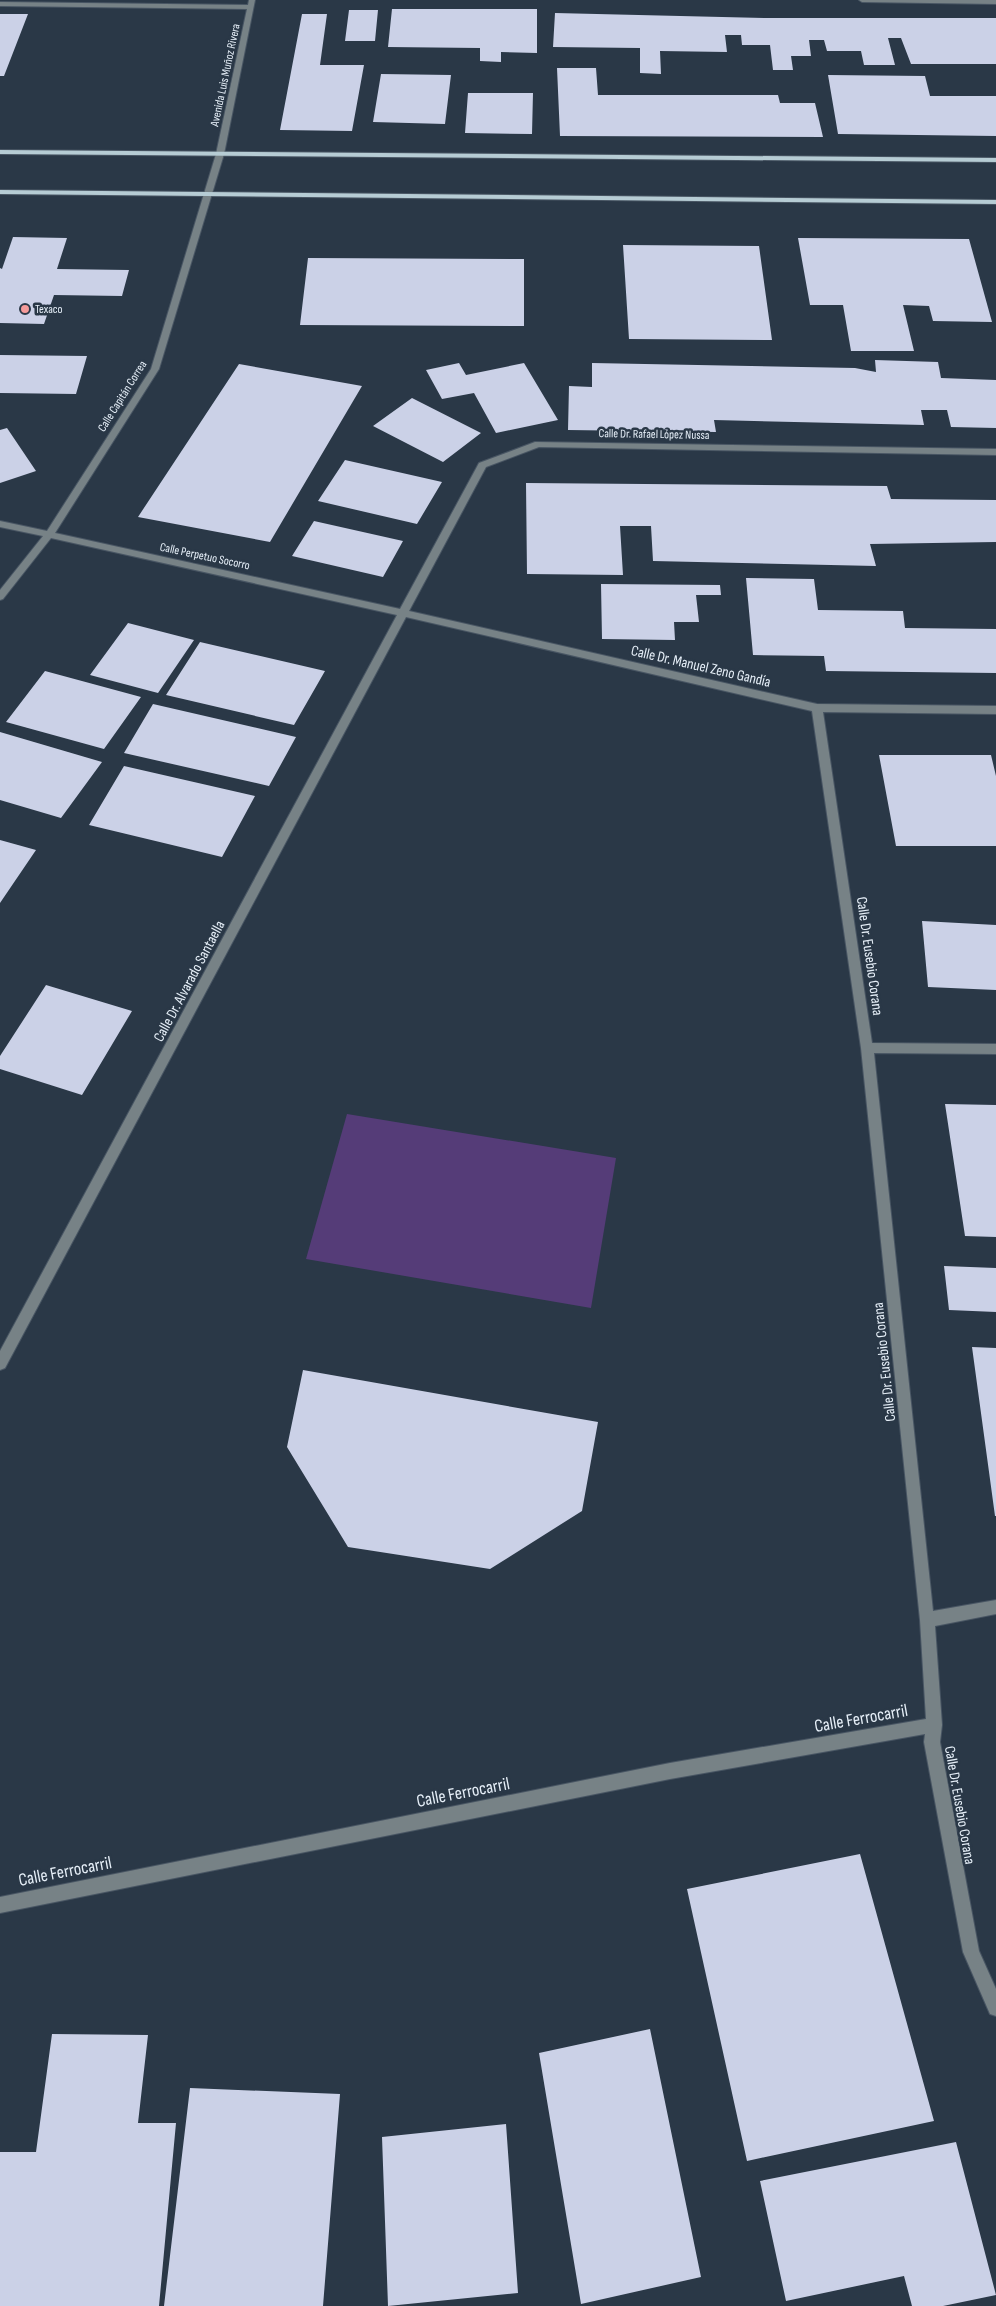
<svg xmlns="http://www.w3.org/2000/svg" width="996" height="2306" font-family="'Sofia Sans Condensed',sans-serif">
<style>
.green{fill:#553c78}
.building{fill:#cbd1e7}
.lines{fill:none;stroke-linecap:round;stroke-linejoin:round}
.minor-casing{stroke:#485563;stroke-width:2}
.major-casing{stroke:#485563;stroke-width:2}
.minor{fill:#778286;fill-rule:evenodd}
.major{fill:#b6ccd4;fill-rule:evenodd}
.poi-dot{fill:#f59b9a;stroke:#2a3847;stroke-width:2}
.labels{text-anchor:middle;stroke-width:5;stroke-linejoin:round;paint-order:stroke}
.far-street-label{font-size:12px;fill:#e6eff8;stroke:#2a3847}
.far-poi-label{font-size:12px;fill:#e6eff8;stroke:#2a3847;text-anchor:start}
.street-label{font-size:15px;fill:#e6eff8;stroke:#2a3847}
.near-street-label{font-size:18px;fill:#e6eff8;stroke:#2a3847}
</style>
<rect width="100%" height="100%" fill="#2a3847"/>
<path class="green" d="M347 1114 616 1158 591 1308 306 1259Z"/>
<path class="building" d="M392 9H537V53L501 52V62L480 61V48L388 47Z
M349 10H378L375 41H345Z
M555 13 766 18H996V64H911L901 38H888L895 65H864L861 51H827L824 40H809L811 56H791L793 70H773L770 45H742L741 35H725L727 52 660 51 661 74 640 73V48L553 47Z
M0 14H28L4 76H0Z
M302 14H327L320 65H364L352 131 280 130Z
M557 68H596L598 95H778L780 103H815L823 137 560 136Z
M381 74 451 75 445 124 373 122Z
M828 75 925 76 930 96H996V136L838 134Z
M468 93H533L532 134 465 133Z
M13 237 67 238 57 269 129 270 122 296 54 295 44 324 0 323V268L2 269Z
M798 238 969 239 992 322 933 321 929 306 903 305 914 351H851L843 305H810Z
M623 245 759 246 772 340 629 339Z
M308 258 524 259V326L300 325Z
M0 355 87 356 76 394 0 393Z
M875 360 938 362 941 378 996 380V428L951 427 947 410H921L924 425 714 420 716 432 568 430 569 386 592 387V363L855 368 876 372Z
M459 363 466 375 524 363 558 420 496 433 474 393 442 399 426 370Z
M239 364 362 386 270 542 138 517Z
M412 398 481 433 443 462 373 426Z
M7 428 36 471 0 483V430Z
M345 460 442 482 417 524 318 501Z
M526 483 887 486 891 499 996 500V542L870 544 876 566 653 561 651 526H620L623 575 527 574Z
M314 521 403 541 383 577 292 556Z
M746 578 814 579 818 610 903 611 905 628 996 629V673L826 671 824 656 753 655Z
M601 584 720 585 721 595H696L699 622H674L675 640 602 639Z
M128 623 194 640 158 693 90 675Z
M200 642 325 671 294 725 166 695Z
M45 671 141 697 104 749 6 722Z
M153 704 296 737 269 786 124 753Z
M0 732 102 762 61 818 0 800Z
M879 755H991L996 776V846H896Z
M124 766 255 796 222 857 89 825Z
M0 840 36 850 0 903Z
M922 921 996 925V990L928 987Z
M46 985 132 1011 82 1095 0 1069V1056Z
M945 1104 996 1105V1237L965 1236Z
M944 1266 996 1268V1312L949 1310Z
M972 1347 996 1348V1516H995Z
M303 1370 598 1422 582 1511 490 1569 348 1547 287 1447Z
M860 1854 934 2121 747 2161 687 1889Z
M650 2029 701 2277 581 2304 539 2053Z
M52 2034 148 2035 138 2123H176L159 2306H0V2152H36Z
M190 2088 340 2094 323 2306H164Z
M506 2124 518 2293 388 2306 382 2137Z
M956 2142 996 2295 943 2306H912L904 2276 786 2301 760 2181Z"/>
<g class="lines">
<defs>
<path id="minor" d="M249 0H255L224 154 159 369 55 533 400 609 479 463 535 442 996 449V455L539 447 486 467 409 611 817 704 996 706V714L823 712 872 1043 996 1044V1054L874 1053 933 1611 996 1600V1614L935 1626 942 1725 940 1742 979 1951 996 1989V2016L990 2014 963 1952 924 1742 925 1734 670 1779 0 1913V1897L670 1763 926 1719 920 1620 861 1048 812 711 406 617 5 1368 0 1370V1351L397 615 51 538 3 599 0 600V590L43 536 0 527V521L47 531 151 369 216 154 247 9 0 6V2L248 5Z
M859 0H996V4L862 2Z"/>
<path id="major" d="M0 150 996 158V162L0 154Z
M0 190 996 200V204L0 194Z"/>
</defs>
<use href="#minor" class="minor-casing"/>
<use href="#major" class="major-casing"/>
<use href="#minor" class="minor"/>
<use href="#major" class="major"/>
</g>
<circle class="poi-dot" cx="25" cy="309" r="5"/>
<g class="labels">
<g class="far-street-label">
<text transform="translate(225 75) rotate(-78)" y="4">Avenida Luis Muñoz Rivera</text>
<text transform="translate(122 396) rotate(-58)" y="4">Calle Capitán Correa</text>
<text transform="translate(654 434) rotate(1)" y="4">Calle Dr. Rafael López Nussa</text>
<text transform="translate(205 556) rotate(12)" y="4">Calle Perpetuo Socorro</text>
</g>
<g class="far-poi-label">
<text x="35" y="313">Texaco</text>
</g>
<g class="street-label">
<text transform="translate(701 666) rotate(13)" y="5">Calle Dr. Manuel Zeno Gandía</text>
<text transform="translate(870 956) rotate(82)" y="5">Calle Dr. Eusebio Corana</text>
<text transform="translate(189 981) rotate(-62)" y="5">Calle Dr. Alvarado Santaella</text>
<text transform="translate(884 1362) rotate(-96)" y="5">Calle Dr. Eusebio Corana</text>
<text transform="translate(960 1805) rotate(80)" y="5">Calle Dr. Eusebio Corana</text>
</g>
<g class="near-street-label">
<text transform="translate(861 1718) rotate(-10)" y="6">Calle Ferrocarril</text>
<text transform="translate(463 1792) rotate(-11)" y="6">Calle Ferrocarril</text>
<text transform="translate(65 1871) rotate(-11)" y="6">Calle Ferrocarril</text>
</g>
</g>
</svg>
